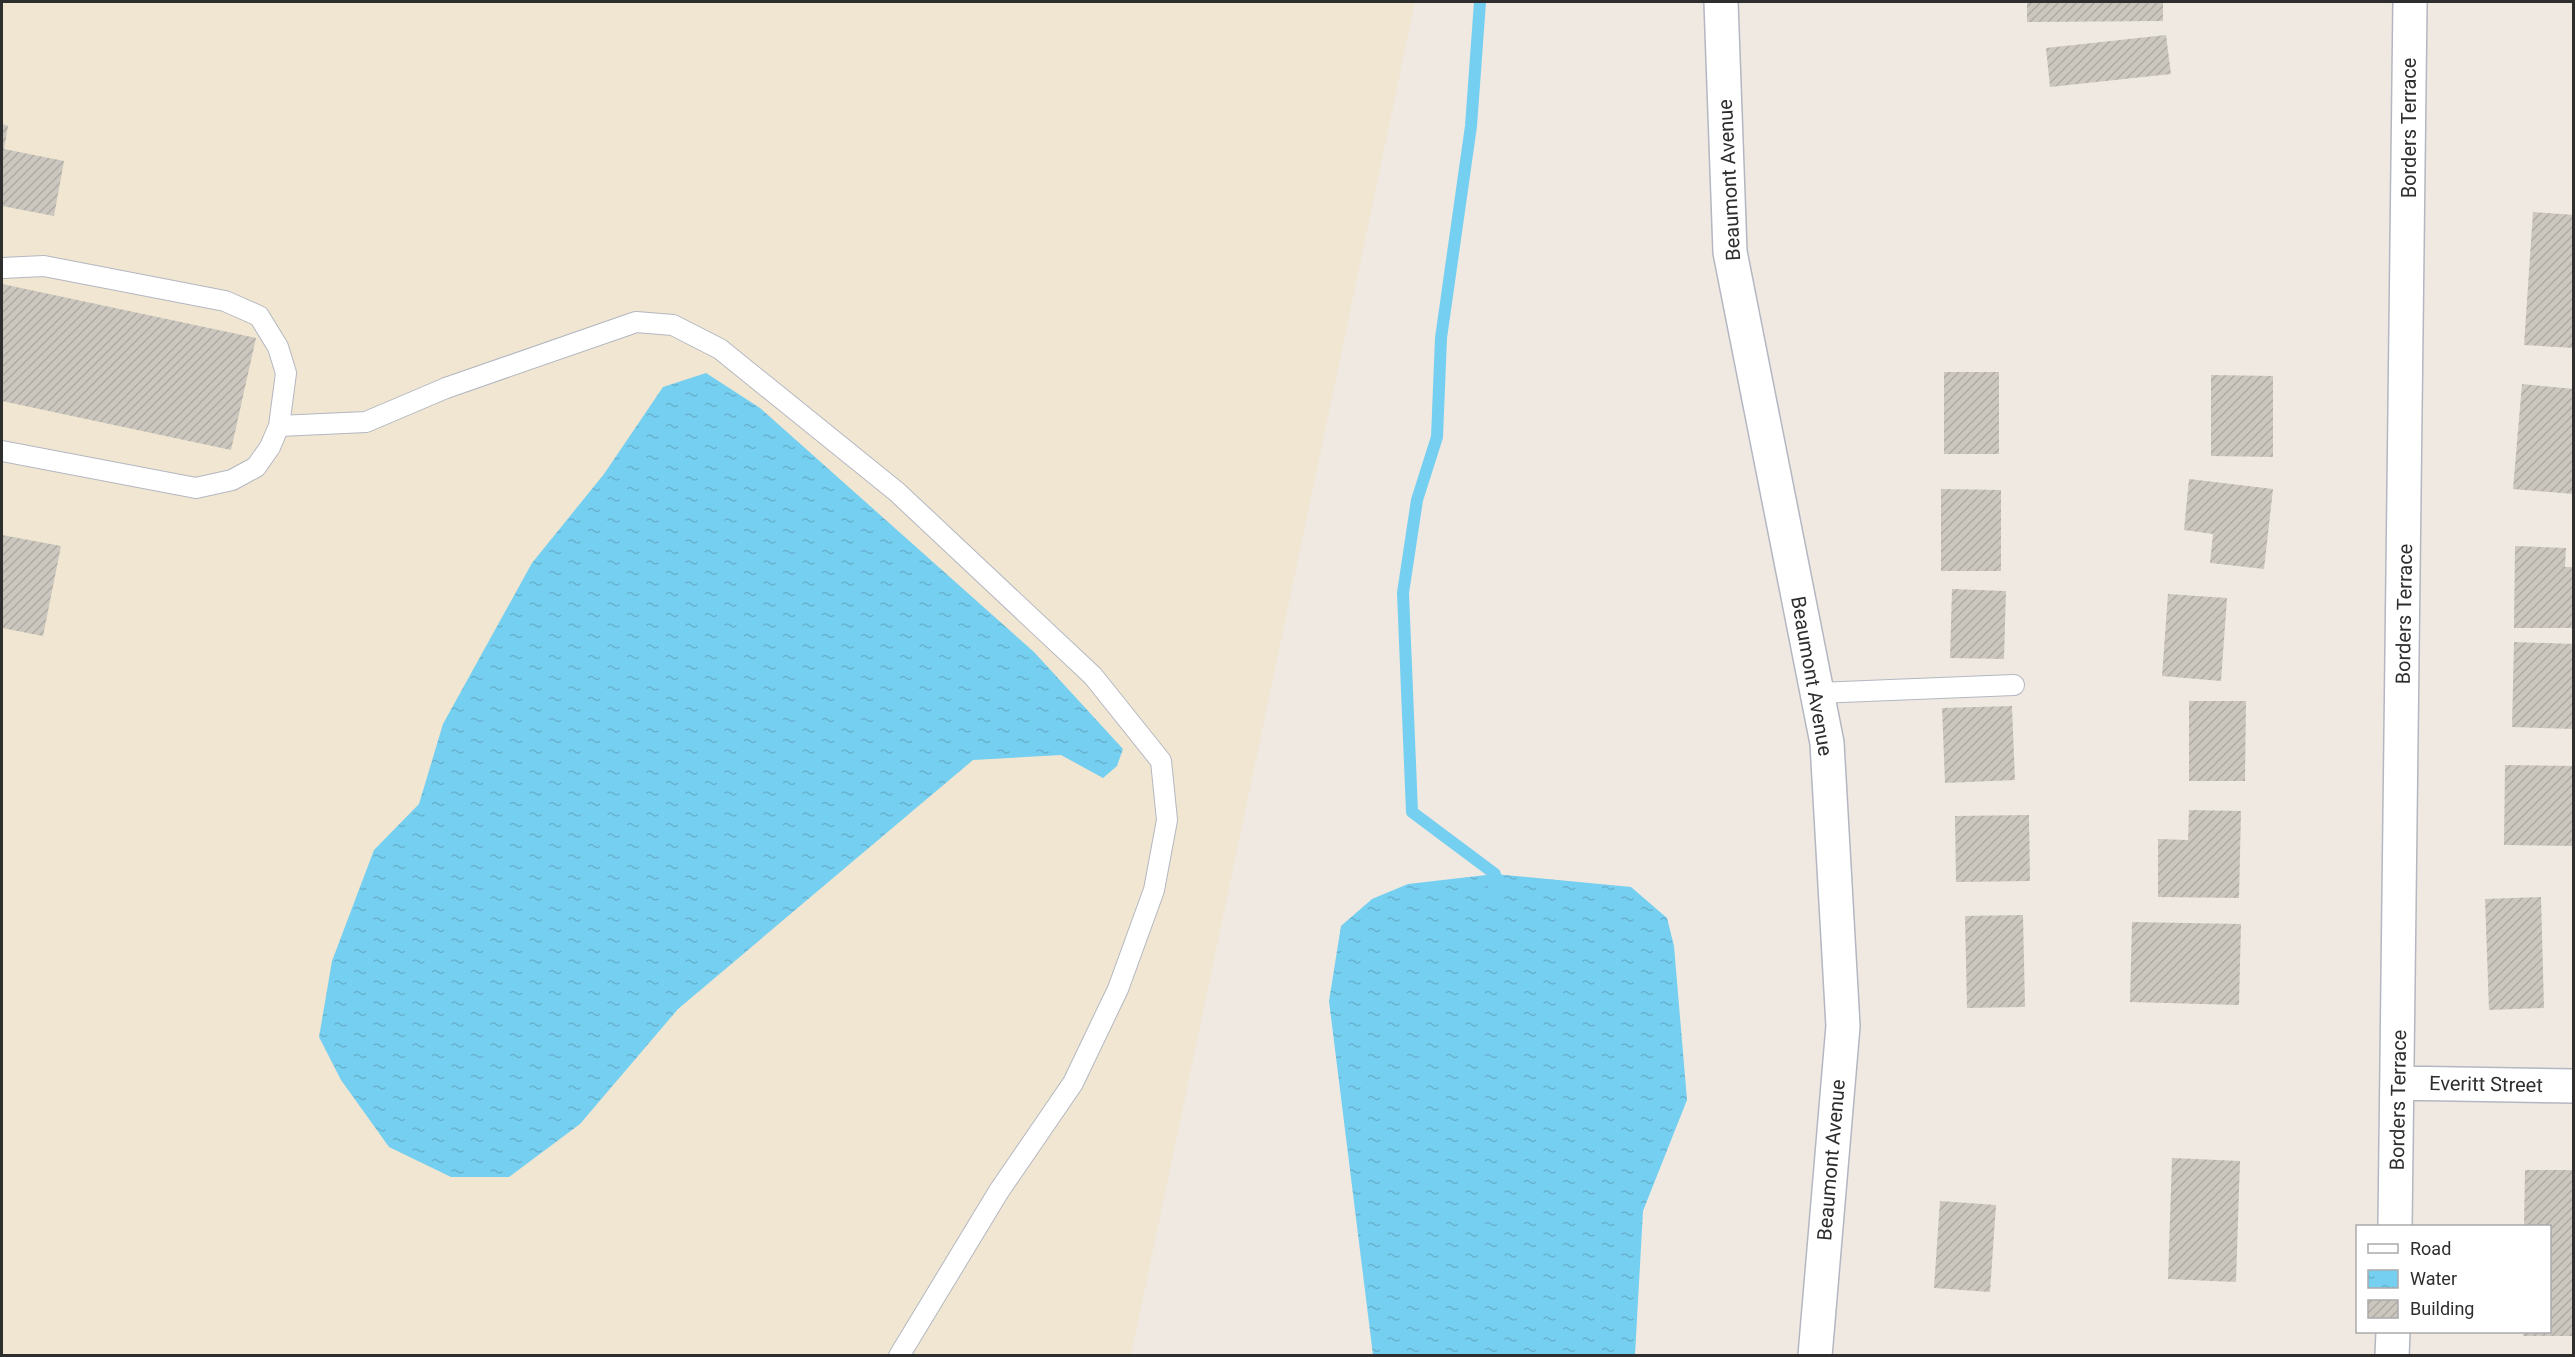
<svg xmlns="http://www.w3.org/2000/svg" width="2575" height="1357" font-family="Roboto,sans-serif">
<style>
.education{fill:#f0e6d1}
.water{fill:url(#water-ripples)}
.lines{fill:none;stroke-linecap:round;stroke-linejoin:round}
.stream{stroke:#75cff0;stroke-width:12}
.building{fill:url(#building-hatch)}
.service-casing{stroke:#b4b7c1;stroke-width:22}
.minor-casing{stroke:#b4b7c1;stroke-width:36}
.service{stroke:#fff;stroke-width:20}
.minor{stroke:#fff;stroke-width:33}
.labels{text-anchor:middle;stroke-width:5;stroke-linejoin:round;paint-order:stroke}
.street-label{font-size:20px;fill:#2e2e2e;stroke:#fff}
</style>
<defs>
<pattern id="water-ripples" width="26" height="14" patternUnits="userSpaceOnUse" patternTransform="scale(1.5)"><rect width="26" height="14" fill="#75cff0"/><path d="M2 4q2-2 4 0t4 0M15 11q2-2 4 0t4 0" fill="none" stroke="#66b2ce"/></pattern>
<pattern id="building-hatch" width="6" height="6" patternUnits="userSpaceOnUse" patternTransform="scale(1.5)"><rect width="6" height="6" fill="#cbc7bf"/><path d="M-1 1l2-2M0 6l6-6M5 7l2-2" fill="none" stroke="#afaba4"/></pattern>
</defs>
<rect width="100%" height="100%" fill="#efe9e1"/>
<path class="education" d="M2 2H1415L1131 1355 2 1356Z"/>
<path class="water" d="M706 373 760 408 1034 652 1123 749 1117 766 1103 778 1061 755 973 760 678 1009 580 1124 509 1177H451L389 1147 341 1080 319 1037 332 961 374 850 419 804 443 724 532 563 604 474 663 387Z
M1495 874 1631 887 1667 918 1674 946 1687 1100 1643 1211 1635 1355H1373L1329 1001 1341 926 1372 899 1408 884Z"/>
<g class="lines">
<path class="stream" d="M1480 2 1471 126 1441 338 1437 437 1417 500 1403 593 1412 812 1495 874 1494 888"/>
</g>
<path class="building" d="M2027 2H2163V21L2027 22Z
M2166 35 2171 74 2050 87 2046 48Z
M2 124 8 126 4 149 64 161 54 216 2 206Z
M2533 212 2574 215V348L2524 345Z
M2 284 256 338 231 450 2 401Z
M1944 372H1999V454H1944Z
M2211 375 2273 376V457L2211 456Z
M2522 384 2574 389V494L2513 489Z
M2189 479 2273 489 2264 569 2210 563 2213 534 2184 530Z
M1941 489 2001 490V571H1941Z
M2 535 61 546 43 636 2 628Z
M2515 546 2566 548 2565 567H2574V628H2514Z
M1952 589 2006 591 2004 659 1950 658Z
M2168 594 2227 598 2221 681 2162 676Z
M2514 642 2574 644V729L2512 727Z
M2189 701H2246L2245 781H2189Z
M2012 706 2015 780 1945 783 1942 708Z
M2505 765 2574 766 2572 846 2504 845Z
M2189 810 2241 811 2239 898 2158 897V839L2188 840Z
M2029 815 2030 881 1956 882 1955 816Z
M2541 897 2544 1008 2489 1010 2485 899Z
M2023 915 2025 1007 1967 1008 1965 916Z
M2132 922 2241 924 2239 1005 2130 1002Z
M2172 1158 2240 1161 2236 1282 2168 1279Z
M2525 1170H2574V1336H2523V1332H2550V1226H2524Z
M1940 1201 1996 1205 1990 1292 1934 1288Z"/>
<g class="lines">
<defs>
<path id="service" d="M2 268 44 266 225 301 259 316 278 347 286 373 279 426 270 447 256 467 232 480 196 488 2 451
M279 426 366 422 446 388 636 322 673 325 720 349 897 492 1093 676 1161 761 1167 820 1154 890 1118 989 1073 1083 999 1191 899 1356
M1817 693 2014 685"/>
<path id="minor" d="M1721 2 1730 252 1827 743 1843 1026 1815 1356
M2398 1083 2574 1086
M2395 1226 2410 2
M2392 1356 2393 1332"/>
</defs>
<use href="#service" class="service-casing"/>
<use href="#minor" class="minor-casing"/>
<use href="#service" class="service"/>
<use href="#minor" class="minor"/>
</g>
<g class="labels">
<g class="street-label">
<text transform="translate(2409 128) rotate(-90)" y="7">Borders Terrace</text>
<text transform="translate(1729 180) rotate(-93)" y="7">Beaumont Avenue</text>
<text transform="translate(2404 614) rotate(-89)" y="7">Borders Terrace</text>
<text transform="translate(1812 676) rotate(80)" y="7">Beaumont Avenue</text>
<text transform="translate(2486 1084) rotate(1)" y="7">Everitt Street</text>
<text transform="translate(2398 1100) rotate(-89)" y="7">Borders Terrace</text>
<text transform="translate(1831 1160) rotate(-85)" y="7">Beaumont Avenue</text>
</g>
</g>
<rect width="2575" height="1357" fill="none" stroke="#2e2e2e" stroke-width="6"/>
<rect x="2356" y="1225" width="195" height="108" fill="#ffffff" stroke="#ababab" stroke-width="1.5"/>
<rect x="2368" y="1244" width="30" height="9" fill="#ffffff" stroke="#ababab" stroke-width="1.5"/>
<text x="2410" y="1255" font-size="18" fill="#2e2e2e">Road</text>
<rect x="2368" y="1270" width="30" height="18" fill="url(#water-ripples)" stroke="#ababab" stroke-width="1.5"/>
<text x="2410" y="1285" font-size="18" fill="#2e2e2e">Water</text>
<rect x="2368" y="1300" width="30" height="18" fill="url(#building-hatch)" stroke="#ababab" stroke-width="1.5"/>
<text x="2410" y="1315" font-size="18" fill="#2e2e2e">Building</text>
</svg>
